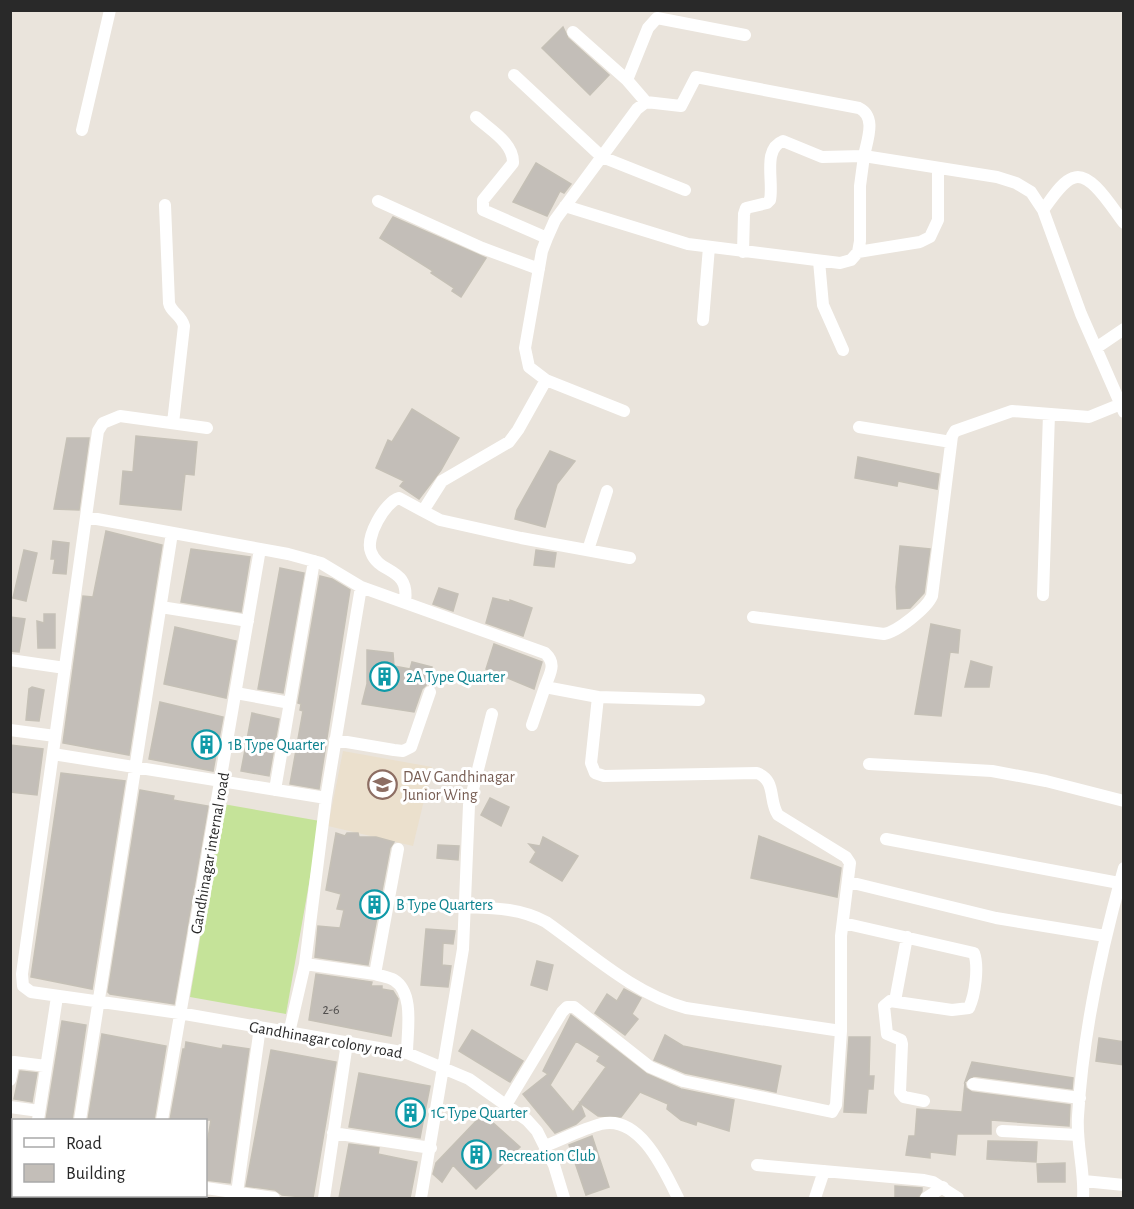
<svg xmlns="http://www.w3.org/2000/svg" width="1134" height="1209" font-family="'Alegreya Sans',sans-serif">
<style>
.education{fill:#ebe0cd}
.pitch{fill:#c5e399}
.building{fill:#c3beb8;stroke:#c5c0b6;stroke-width:1.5;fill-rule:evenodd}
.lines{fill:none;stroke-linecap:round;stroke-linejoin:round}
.minor{stroke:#fff;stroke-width:12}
.labels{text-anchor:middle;stroke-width:6;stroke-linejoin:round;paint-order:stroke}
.number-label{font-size:14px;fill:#504e4d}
.culture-label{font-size:16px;fill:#0d838f;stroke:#fff;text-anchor:start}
.education-label{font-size:16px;fill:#785e54;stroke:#fff;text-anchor:start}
.street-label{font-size:16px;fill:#292929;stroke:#fff}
</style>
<rect width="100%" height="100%" fill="#eae4dc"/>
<path class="education" d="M343 751 432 767 413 846 328 826Z"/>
<path class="pitch" d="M223 804 320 821 286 1014 190 997Z"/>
<path class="building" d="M563 27 568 38 609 75 590 95 542 48Z
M536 163 571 184 564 193 560 191 547 216 513 202Z
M393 217 486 258 461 297 452 291 454 288 431 273 433 271 380 238Z
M412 409 459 438 441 470 419 499 400 486 404 481 376 468 388 440 392 442Z
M136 436 197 442 194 475 185 474 181 510 120 504 123 471 133 472Z
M67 438H89L79 510 54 509Z
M550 451 575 461 557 484 545 527 515 519 517 510Z
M858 457 939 474 937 489 898 481 897 486 855 478Z
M106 531 162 545 129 755 63 743 83 596 93 597Z
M53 541 69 543 66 574 53 573 55 559H51Z
M900 546 930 549 924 593 910 608 897 609 896 587Z
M191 549 250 557 241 612 181 602Z
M24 550 37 553 26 601 13 598Z
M536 550 556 553 554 567 534 565Z
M280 568 304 573 283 693 258 689Z
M320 576 332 579 350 590 319 789 290 784 303 711 300 710 301 704 298 703Z
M439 588 458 594 453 611 433 604Z
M493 598 510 602V600L532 608 523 636 486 623Z
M44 614H55V648H38L37 621 44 623Z
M10 617 25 619 19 652 10 651Z
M931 624 960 630 958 653 950 652 941 716 915 714Z
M175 627 236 641 226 698 164 684Z
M494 644 542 662 534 689 486 669Z
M367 650 393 653 394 666 410 669 412 662 432 667 427 684 422 689 414 712 362 704 367 684Z
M971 661 992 667 989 687H965Z
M32 687 44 690 39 721 26 720 29 689Z
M160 702 223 717 213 771 149 759Z
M252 713 279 719 269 776 241 771Z
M10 745 43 749 37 795 10 792Z
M61 773 125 781 92 989 31 977Z
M140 790 174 796 173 800 208 806 174 1004 110 994 108 992Z
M490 798 509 807 501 826 481 815Z
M336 833 345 836 347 833H358L359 837H376L394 842 390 848 368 965 315 957 318 926 340 928 344 910 337 909 341 894 326 890Z
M759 836 841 868 837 897 751 878Z
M543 837 578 856 562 881 530 862 536 852 529 844 540 846Z
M438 845 459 846 458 860 437 858Z
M426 929 455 931 453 944 443 943 442 965 451 966 448 987 421 985Z
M537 961 553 965 547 990 531 985Z
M316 974 372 982 371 986H382V989L393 991 398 999 391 1036 309 1020Z
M624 989 641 998 632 1014 638 1019 625 1035 595 1013 607 994 617 1001Z
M571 1015 647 1074 681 1089 734 1100 729 1131 697 1121 696 1125 681 1120 667 1109 668 1104 640 1092 621 1117 598 1116 580 1103 585 1116 576 1124 555 1133 523 1094 548 1074 543 1071ZM576 1041 600 1056 597 1061 606 1067 573 1112 550 1085Z
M62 1021 86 1025 72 1120H46Z
M472 1030 523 1061 510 1082 459 1051Z
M102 1034 166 1046 154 1120H88Z
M665 1035 683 1046 781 1066 776 1092 685 1073 654 1060Z
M849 1037H870L869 1076H874L873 1089H868L866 1113 844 1112Z
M1099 1038 1124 1042V1065L1096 1061Z
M186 1042 222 1049 223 1045 249 1049 230 1183 206 1180V1150L211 1120H170L183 1049H185Z
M271 1050 336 1062 313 1198 282 1195 275 1190 246 1186Z
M972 1062 1073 1078 1072 1089 974 1076 965 1082Z
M20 1071 37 1073 32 1102 14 1099Z
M359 1073 430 1086 420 1138 349 1127Z
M965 1083 966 1088 972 1092 1070 1105 1069 1126 991 1120V1134H957L955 1155 930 1152V1158L906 1155 909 1136H915L917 1109 962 1112Z
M480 1117 489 1121 487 1125 491 1121 520 1147 476 1189 453 1165 442 1182 433 1174 436 1163Z
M592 1136 609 1187 586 1195 569 1145Z
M988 1141 1037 1142 1036 1162 987 1159Z
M349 1144 379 1148 378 1154 417 1162 410 1198H339Z
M1065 1163V1182H1038L1037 1164Z
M895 1186 922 1188V1191L918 1198H895Z"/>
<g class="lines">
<path class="minor" d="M573 32 627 80 646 102
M514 75 602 157 685 190
M627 80 648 28 657 18 745 35
M476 117C490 130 514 143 513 163L483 200V210L547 238
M82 130 110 10
M378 201 482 248 539 269
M165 205 169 303C171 313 181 314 184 326L173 423
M565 206 688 244 840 263 851 260 858 252 860 241V186L864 156 822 157 783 141C762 149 774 181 770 200L767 203 746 208 744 214 743 252
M1043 210C1051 200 1061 182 1073 178 1091 170 1114 211 1124 223
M858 252 920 242 930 237 938 220V168
M819 261 823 305 843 350
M703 320 709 247
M1096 348 1124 329
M546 380 624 411
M859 427 951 442
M207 428 120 416 103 423 98 431 22 974 23 986 31 992 179 1013 407 1053 469 1079 527 1120 537 1131 554 1165 564 1198
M423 511 440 520 521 538 630 558
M86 517 288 554 321 563 361 587
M588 550 607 491
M1043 595 1049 414
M405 602C410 566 379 575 371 552 365 537 385 502 399 498L423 511 442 481 509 442 518 430 546 380 529 367 525 348 542 251 547 238 555 220 637 109 646 102 681 106 696 77 859 108C877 117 867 140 864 156L997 177 1016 183 1031 192 1043 210 1081 314 1124 412
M161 607 248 621
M753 617 884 634C897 632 927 608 932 596L952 436 955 431 1012 411 1089 417 1121 404
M10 660 65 668
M236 693 290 703
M598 697 699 700
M532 725 545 687
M10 730 55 736
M335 740 394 750 403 751 411 747 430 692
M53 754 326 798
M869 764 992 771 1046 781 1124 801
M275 790 314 561
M886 839 1119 883
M849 882 996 918 1105 936
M465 907C494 908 520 908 546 922 590 953 634 994 686 1008L841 1031
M843 923 974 953C979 967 975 995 969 1008L952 1010 890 1001 884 1006 887 1034 901 1040 902 1044 900 1092 904 1097 924 1101
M305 964 375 974 398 849
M375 974C381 976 389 977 394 980 415 993 407 1032 407 1053
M895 1001 907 937
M289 1033 305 964 326 798 361 587 545 653C557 664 550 673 545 687L598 697 591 763 595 773 604 776 757 773C777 781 768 800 778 815L846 857 850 863 841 936V1031L836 1105 832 1112 683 1081 650 1067 574 1007H567L562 1012 506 1105
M10 1080 14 1062 46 1066
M973 1084 1080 1098
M10 1107 39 1111
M38 1120 57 997
M80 1120 172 533
M162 1120 260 549
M1002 1131 1078 1135
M333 1133 431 1148
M10 1137H14
M545 1146C563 1139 582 1129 601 1124 640 1114 665 1172 678 1198
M757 1165 924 1180 933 1182 958 1198
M1084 1181 1124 1185
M206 1188 274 1198
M237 1193 260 1027
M199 1198V1196
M324 1198 347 1043
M421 1198 463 949 469 805 492 714
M815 1198 824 1171
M926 1198 943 1187
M1083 1198C1085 1171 1076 1144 1078 1116 1083 1032 1101 949 1124 868"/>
</g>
<defs>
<symbol id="building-ring" viewBox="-11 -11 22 22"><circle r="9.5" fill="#fff" stroke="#0f9aa8" stroke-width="1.5"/><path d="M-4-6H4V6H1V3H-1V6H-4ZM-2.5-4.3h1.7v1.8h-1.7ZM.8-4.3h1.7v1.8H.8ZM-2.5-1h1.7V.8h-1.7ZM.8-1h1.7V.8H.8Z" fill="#0f9aa8"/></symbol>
<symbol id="school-ring" viewBox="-11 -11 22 22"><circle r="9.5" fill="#fff" stroke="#8d6e63" stroke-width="1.5"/><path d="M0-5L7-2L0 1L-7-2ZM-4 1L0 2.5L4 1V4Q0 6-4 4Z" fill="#8d6e63"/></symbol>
</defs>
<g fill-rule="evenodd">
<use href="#building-ring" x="368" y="660" width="33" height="33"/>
<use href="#building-ring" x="190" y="728" width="33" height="33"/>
<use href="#school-ring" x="366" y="768" width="33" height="33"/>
<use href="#building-ring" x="358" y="888" width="33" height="33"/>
<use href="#building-ring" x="394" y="1096" width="33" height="33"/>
<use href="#building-ring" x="460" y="1138" width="33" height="33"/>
</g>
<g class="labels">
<g class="number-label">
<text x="331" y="1014">2-6</text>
</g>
<g class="culture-label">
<text x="406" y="682">2A Type Quarter</text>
<text x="228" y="750">1B Type Quarter</text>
<text x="396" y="910">B Type Quarters</text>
<text x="431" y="1118">1C Type Quarter</text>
<text x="498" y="1161">Recreation Club</text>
</g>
<g class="education-label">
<text x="403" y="782">DAV Gandhinagar<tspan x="403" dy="18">Junior Wing</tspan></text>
</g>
<g class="street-label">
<text transform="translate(209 853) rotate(-80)" y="6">Gandhinagar internal road</text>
<text transform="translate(326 1039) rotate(10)" y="6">Gandhinagar colony road</text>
</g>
</g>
<rect width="1134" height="1209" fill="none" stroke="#292929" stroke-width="24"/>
<rect x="12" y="1119" width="195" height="78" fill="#ffffff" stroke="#a9a9a9" stroke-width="1.5"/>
<rect x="24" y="1138" width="30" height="9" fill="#ffffff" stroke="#a9a9a9" stroke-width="1.5"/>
<text x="66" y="1149" font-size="18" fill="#292929">Road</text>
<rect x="24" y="1164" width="30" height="18" fill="#c3beb8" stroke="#a9a9a9" stroke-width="1.5"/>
<text x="66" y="1179" font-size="18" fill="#292929">Building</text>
</svg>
